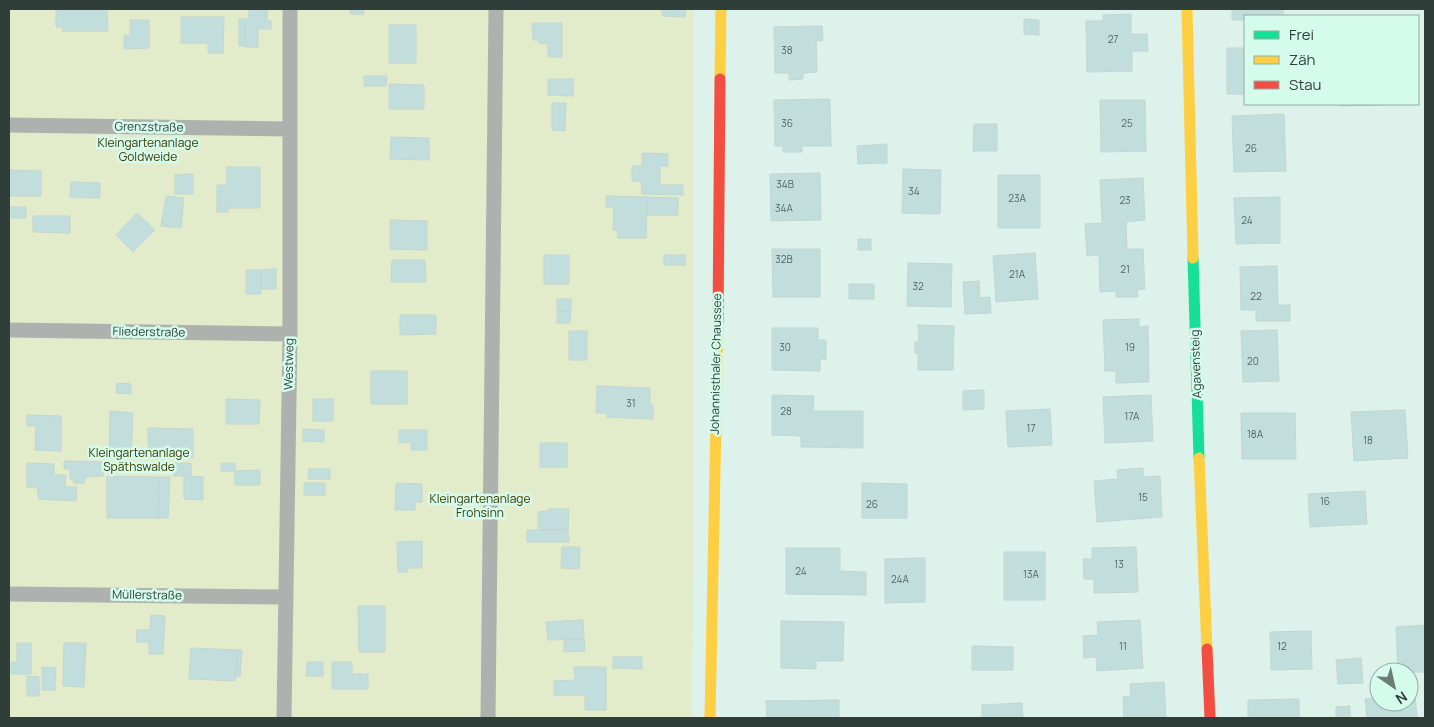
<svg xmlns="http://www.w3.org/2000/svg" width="1434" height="727" font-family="Manrope,sans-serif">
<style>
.green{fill:#e2ebca}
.building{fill:#c2dedc;stroke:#c3d5d2}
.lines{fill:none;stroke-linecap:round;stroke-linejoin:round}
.lane{stroke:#adb2ae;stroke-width:15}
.fast{stroke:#16e098;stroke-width:11}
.slow{stroke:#ffcf43;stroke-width:11}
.jam{stroke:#f24e42;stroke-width:11}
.labels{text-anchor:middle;stroke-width:5;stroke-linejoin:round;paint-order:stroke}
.number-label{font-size:10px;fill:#546662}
.street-label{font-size:12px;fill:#2f3e39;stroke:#d4fbec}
.park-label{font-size:12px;fill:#3f3c00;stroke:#d4fbec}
</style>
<rect width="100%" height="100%" fill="#ddf2ea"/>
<path class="green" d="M9 9H694L692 718H54L148 716 9 717Z"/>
<path class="building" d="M249 9H268L267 16H249Z
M350 9H364V14H350Z
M662 9H686L685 17 662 16Z
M1232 9H1283V16H1245V20H1232Z
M56 10H107L108 31H63V27H56Z
M1131 14V34H1147L1148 51H1132V71L1087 72 1086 21H1103V15Z
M249 16H267V21H271V29H258V47H245V19H249Z
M181 17H224L223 53H208V43H181Z
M239 19H245V46H239Z
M1024 19 1039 20V35L1024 34Z
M130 20H149V48L124 49V35H130Z
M532 23H562V57H548V44L539 43V40H533Z
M389 25H416V63H389Z
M822 26 823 40 816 41 817 72 803 73V79L789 80V73H775L774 27Z
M1227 48H1245V94H1227Z
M364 76H387L386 86H364Z
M548 79H573V96L548 95Z
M389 84 424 85V109H389Z
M830 99 831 146H802V152H783V146H775L774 100Z
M1100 100H1145L1146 151 1101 152Z
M552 103H566L565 131 552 130Z
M1339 104H1383V105L1339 106Z
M1284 114 1286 171 1234 172 1232 116Z
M974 124H997V151H973Z
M391 137 429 138V160L390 159Z
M887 144V163L858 164 857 146Z
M642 153 668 154V166H660V185H683V195L642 194 641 181H632V166H642Z
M227 167H260V208H228V212H217V185H227Z
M903 169 941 170 940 214 902 213Z
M9 170 41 171V196H9Z
M820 173 821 220 771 221 770 174Z
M193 174V194H175V175Z
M998 175H1040V228H998Z
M1143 178 1145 220 1126 222 1127 249H1143L1145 289 1137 290 1138 297H1116V291L1100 292 1099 255 1087 256 1085 224 1102 223 1100 180Z
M71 182 100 183V198L70 197Z
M166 196 184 198 181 228 161 226Z
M606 196 647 197 646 238H618V230H613L614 207H606Z
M647 197 678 198V215H647Z
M1280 197V243L1236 244 1234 198Z
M11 207H26V218H11Z
M137 213 155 230 133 252 116 235Z
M33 216H70V233L33 232Z
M390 220 427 221V250L390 249Z
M858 239H871V250H858Z
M772 249H820V297H773Z
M1035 253 1038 299 996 302 993 256Z
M544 255H569V284H544Z
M664 255H685V265H664Z
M392 260H425L426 282H391Z
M908 263 952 264 951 307 907 306Z
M1277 266 1278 305H1290V321H1256V310H1241L1240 267Z
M276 269V289H261V270Z
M246 270H261V294H246Z
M979 281 980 298 990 297 991 313 965 314 963 282Z
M849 284H874V299H849Z
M557 299H571V311H557Z
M557 311H571L570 323H557Z
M400 315H436V334L400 335Z
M1139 319V327L1148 326 1149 382 1116 383V371H1105L1103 320Z
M918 325 954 326 953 370H918V353H915V342H919Z
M772 328H818V340H826V359H820V371L772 370Z
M1277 330 1279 381 1243 382 1241 331Z
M569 331H587V360H569Z
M371 371H407V404H371Z
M117 383 131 384V394L116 393Z
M597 386 650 388V405H653V419L607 417V413H596Z
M984 390V409L963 410V391Z
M772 395 814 396 813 411H863V448L801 447V436L772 435Z
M1151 395 1153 441 1105 443 1103 397Z
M226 399 260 400 259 424H226Z
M313 399H333V421H313Z
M1050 409 1052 445 1008 447 1006 411Z
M1405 410 1408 458 1354 461 1351 412Z
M110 411 133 413 131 459 109 458Z
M1241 413H1295L1296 459H1242Z
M27 415 61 416V451L35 450 36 426H27Z
M148 428 193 429V458H178L179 455H148Z
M303 429 324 430V442L303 441Z
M399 430H427V450H411V442L399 443Z
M540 443H567V467H540Z
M64 461 104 462 103 476 85 477 84 483H74L73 479H70V469H64Z
M27 463 54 464V475H66L65 487H77L76 501 39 499 37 487 27 488Z
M173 463H191V476L203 477V500L184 499V476H173Z
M221 463H235V471H221Z
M1143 468V477L1160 476 1162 517 1097 522 1094 481 1118 479 1117 470Z
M309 469H330V479H308Z
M260 470V485H235V471Z
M107 476 159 477 158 518H107Z
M159 477H170L168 518H158Z
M304 483H325V495H304Z
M396 483 422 484V502H415V510H395Z
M862 483 907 484V518H862Z
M1365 491 1367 524 1310 527 1308 494Z
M548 509H569L568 530H538V512L547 511Z
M527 530H568L569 542H527Z
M422 541V568H407V572H398L397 542Z
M562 547H580L579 569 561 568Z
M1136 547 1138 592 1094 593V579H1084L1083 559H1092V548Z
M786 548H840V571L866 572V595L786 594Z
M1004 552H1045V600H1004Z
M925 558V602L885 603V559Z
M358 606H385V652H359Z
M151 615 165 616 163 654H149V642H136L137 630H150Z
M583 620 584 639 548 640 546 622Z
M1140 620 1143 668 1097 671 1096 657 1084 658 1083 636 1098 635 1097 622Z
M781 621 844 622 843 661H816V669L781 668Z
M1425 625V672H1398L1396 627Z
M1311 631 1312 669 1271 670 1270 632Z
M584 639 585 651 564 652V640Z
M17 643H31V674H11V662H17Z
M64 643H86L84 687 63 686Z
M972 646 1013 647V670H972Z
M191 648 238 650 235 681 189 679Z
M238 650H242L240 677 236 676Z
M613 657H642V669L613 668Z
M1361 658 1363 683 1338 684 1336 660Z
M307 662H323V676H306Z
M332 662H352V674H368V689H332Z
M42 667 56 668 55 690H42Z
M574 667H606V710H585V695H554V681L575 680Z
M27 676 39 677V696H27Z
M1164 682 1166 718H1124L1123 697 1131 696 1130 684Z
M1409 695H1415L1417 718H1367L1365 699 1379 698V702H1409Z
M1299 699V718H1248V700Z
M839 700V718H767L766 701Z
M1022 703 1023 718H982V705Z
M1350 706V718H1336V707Z"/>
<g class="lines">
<path class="lane" d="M9 125 289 129
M9 330 290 334
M9 594 285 597
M284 718 290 334V9
M488 718 496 9"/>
<path class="fast" d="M1193 258 1199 458"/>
<path class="slow" d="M1187 9 1193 258
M720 79 721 9
M1199 458 1207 649
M710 718 718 322"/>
<path class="jam" d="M718 322 720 79
M1207 649 1210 718"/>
</g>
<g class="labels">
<g class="number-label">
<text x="1113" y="43">27</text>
<text x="787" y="54">38</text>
<text x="787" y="127">36</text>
<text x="1127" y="127">25</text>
<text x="1251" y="152">26</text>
<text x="785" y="188">34B</text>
<text x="914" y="195">34</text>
<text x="1017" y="202">23A</text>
<text x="1125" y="204">23</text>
<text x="784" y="212">34A</text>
<text x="1247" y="224">24</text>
<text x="784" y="263">32B</text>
<text x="1125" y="273">21</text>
<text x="1017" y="278">21A</text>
<text x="918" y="290">32</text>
<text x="1256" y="300">22</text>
<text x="785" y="351">30</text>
<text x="1130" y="351">19</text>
<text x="1253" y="365">20</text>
<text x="631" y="407">31</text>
<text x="786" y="415">28</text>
<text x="1132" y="420">17A</text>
<text x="1031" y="432">17</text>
<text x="1255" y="438">18A</text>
<text x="1368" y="444">18</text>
<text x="1143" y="501">15</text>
<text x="1325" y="505">16</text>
<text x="872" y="508">26</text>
<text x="1119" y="568">13</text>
<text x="801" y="575">24</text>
<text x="1031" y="578">13A</text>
<text x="900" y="583">24A</text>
<text x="1123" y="650">11</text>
<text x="1282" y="650">12</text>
</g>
<g class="street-label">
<text transform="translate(149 127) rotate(1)" y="4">Grenzstraße</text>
<text transform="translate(149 332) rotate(1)" y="4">Fliederstraße</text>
<text transform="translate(289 364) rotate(-89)" y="4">Westweg</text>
<text transform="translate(716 364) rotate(-89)" y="4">Johannisthaler Chaussee</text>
<text transform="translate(1196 364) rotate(-92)" y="4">Agavensteig</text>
<text transform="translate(147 595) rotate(1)" y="4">Müllerstraße</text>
</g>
<g class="park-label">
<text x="148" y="147">Kleingartenanlage<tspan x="148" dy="14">Goldweide</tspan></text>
<text x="139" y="457">Kleingartenanlage<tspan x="139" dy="14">Späthswalde</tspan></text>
<text x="480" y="503">Kleingartenanlage<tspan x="480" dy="14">Frohsinn</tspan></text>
</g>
</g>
<rect width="1434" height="727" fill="none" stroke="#2f3e39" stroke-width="20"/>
<rect x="1244" y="15" width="175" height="90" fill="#d4fbec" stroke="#92afa4"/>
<rect x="1254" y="31" width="25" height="8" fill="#16e098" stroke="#92afa4"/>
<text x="1289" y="40" font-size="15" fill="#2f3e39">Frei</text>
<rect x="1254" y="56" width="25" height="8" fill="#ffcf43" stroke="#92afa4"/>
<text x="1289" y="65" font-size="15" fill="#2f3e39">Zäh</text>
<rect x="1254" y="81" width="25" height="8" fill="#f24e42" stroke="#92afa4"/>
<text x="1289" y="90" font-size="15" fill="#2f3e39">Stau</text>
<g transform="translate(1394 687) rotate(146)"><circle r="24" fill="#d4fbec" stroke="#92afa4"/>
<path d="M0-4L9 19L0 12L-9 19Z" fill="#6c7d77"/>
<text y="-8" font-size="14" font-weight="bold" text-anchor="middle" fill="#2f3e39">N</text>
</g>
</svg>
